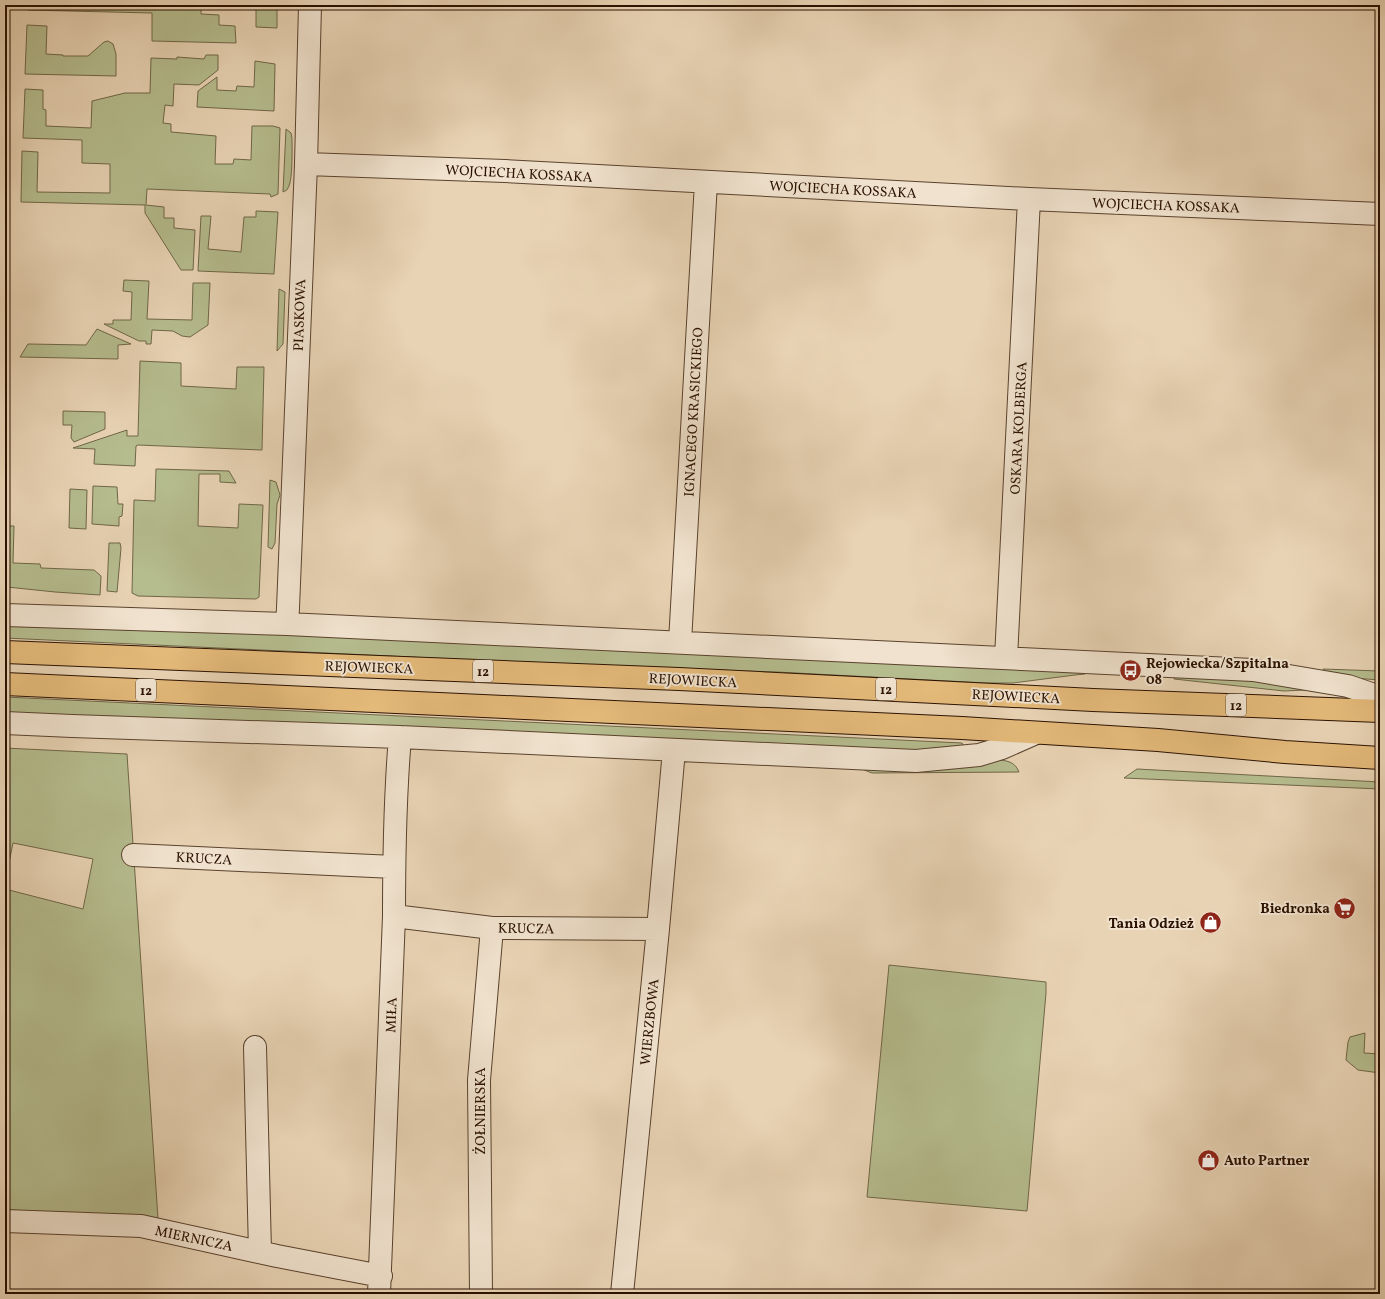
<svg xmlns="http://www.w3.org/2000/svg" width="1385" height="1299" font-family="Vollkorn,serif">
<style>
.green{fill:#b5bc8e;stroke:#706647}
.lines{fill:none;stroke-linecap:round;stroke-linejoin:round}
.minor-casing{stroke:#5a422d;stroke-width:24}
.highway-casing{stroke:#2b1100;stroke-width:24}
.minor{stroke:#f0e2ce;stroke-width:22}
.highway{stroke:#e4ba7a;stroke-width:22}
.labels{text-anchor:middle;stroke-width:4;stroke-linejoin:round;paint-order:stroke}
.shield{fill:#f0e2ce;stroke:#66503e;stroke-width:1}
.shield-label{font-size:13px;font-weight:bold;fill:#2b1100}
.street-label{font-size:14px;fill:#2b1100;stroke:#f0e2ce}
.poi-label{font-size:14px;font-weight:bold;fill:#2b1100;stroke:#f0e2ce;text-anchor:start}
</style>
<rect width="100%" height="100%" fill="#e8d3b4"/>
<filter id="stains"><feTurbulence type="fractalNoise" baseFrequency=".005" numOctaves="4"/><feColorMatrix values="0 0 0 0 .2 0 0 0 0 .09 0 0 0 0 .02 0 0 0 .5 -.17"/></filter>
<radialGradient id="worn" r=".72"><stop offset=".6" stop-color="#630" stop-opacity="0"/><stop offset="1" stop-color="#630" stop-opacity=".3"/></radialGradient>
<path class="green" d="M28 5H201V14L219 15V25L235 26 236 43 152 41V13L28 10Z
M256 5H277V28L256 27Z
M27 25 47 26 46 54 63 55V56H88L104 42 108 41 113 44 116 54V76L25 74Z
M206 55H218V70L199 85 174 84 173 106 165 105 163 123 171 124V132L216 136 215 164H233L234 159 251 160 252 126H273L280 128 278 194 271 197 270 194 147 189 146 205 164 207V218H174V228L195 230 193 270H181L145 213V205L21 202 22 151 38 152 37 192 110 193V164L82 163V140L23 138 25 89 43 90V109L46 110V126L91 128 92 101 125 93H150L151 58 177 59V57L204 59Z
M255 61 275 64 274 111 197 107 198 91 217 77V90L236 91 237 86 254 87Z
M286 129 291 133 292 138C292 149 293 180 288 188 287 191 286 190 283 192Z
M256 211 278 212 274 274 198 271 201 216H211L208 249 241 252 244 217H256Z
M124 280 149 281 147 319 192 320 193 283H210L208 325 190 337 182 336 173 331 152 330 151 344H146V341H139L104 324H113V320H131L132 292 123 291Z
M279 289 285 292 283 344 277 351Z
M97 329 131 344 118 345V359L20 357 28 344 86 345Z
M140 361 181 363V386L236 389 237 367H264L262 450 138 445 136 446 135 466 94 464 95 449 73 448 127 430V436H138Z
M63 411 105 412V429L74 442 71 438 72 425H63Z
M156 469 229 471 236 483 220 482V474H199L198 526 238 528 239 504 263 505 259 597 256 599 138 596 132 593 134 500 155 501Z
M270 480 276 482 280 495 277 504 275 543 272 549 268 547Z
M93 486 117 487 118 504H123L122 516 119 517V526L92 524Z
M70 489 87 490 86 529 69 528Z
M9 526H14L13 563 40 564 41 568 94 570 101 576 100 595 55 592 7 587Z
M109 543H120L121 548 117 592 107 591Z
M5 624 375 638 1086 670 1085 674 1075 675 1013 683H986L777 672 646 668 5 638Z
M1323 669 1380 671V680L1353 678 1325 674Z
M1175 673 1238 678 1307 689 1305 690 1284 691 1174 679Z
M5 697 962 743 964 746 909 753 5 715Z
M5 748 127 754 158 1219 5 1212V889L83 909 93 859 13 843 5 882Z
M1002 760C1011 762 1015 763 1019 772L872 773 859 768 915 767Z
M1137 769 1380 782V789L1124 778Z
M889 965 1046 982V993L1027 1211 867 1197Z
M1365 1033 1364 1053 1380 1054V1073L1358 1070 1346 1060 1348 1042 1350 1037Z"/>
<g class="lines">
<defs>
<path id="minor" d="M306 164 505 171 1029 199 1380 214
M5 615 287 624 1253 670 1348 686 1380 697
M287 624 288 608 306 164 310 5
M680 642 706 182
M1006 658 1029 199
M5 723 72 726 400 737 916 761 979 755 1002 748 1036 733
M133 855 394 867
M394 916 492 928 658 929
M255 1047 260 1252
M5 1221 141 1226 277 1256 381 1276
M379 1294 394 916C394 856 395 796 400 737
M481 1294 479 1080 492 928
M622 1294 658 929 674 750"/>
<path id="highway" d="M5 652 679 679 1093 700 1380 711
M5 684 962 728 1158 740 1285 752 1380 758"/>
</defs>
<use href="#minor" class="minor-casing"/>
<use href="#highway" class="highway-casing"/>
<use href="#minor" class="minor"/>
<use href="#highway" class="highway"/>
</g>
<defs>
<symbol id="bus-disc" viewBox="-11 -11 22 22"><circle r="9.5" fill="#8f2418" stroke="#f0e2ce"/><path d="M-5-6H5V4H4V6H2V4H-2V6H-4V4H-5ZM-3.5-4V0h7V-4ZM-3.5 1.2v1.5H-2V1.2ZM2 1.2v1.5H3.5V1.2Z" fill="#fff"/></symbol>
<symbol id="supermarket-disc" viewBox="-11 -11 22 22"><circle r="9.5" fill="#8f2418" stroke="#f0e2ce"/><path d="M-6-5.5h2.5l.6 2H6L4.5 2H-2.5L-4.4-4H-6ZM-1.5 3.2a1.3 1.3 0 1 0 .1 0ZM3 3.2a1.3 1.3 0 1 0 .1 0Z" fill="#fff"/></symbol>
<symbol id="shop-disc" viewBox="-11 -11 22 22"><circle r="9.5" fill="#8f2418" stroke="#f0e2ce"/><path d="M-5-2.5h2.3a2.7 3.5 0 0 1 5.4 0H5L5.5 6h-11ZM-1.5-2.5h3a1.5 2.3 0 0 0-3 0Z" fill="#fff"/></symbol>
</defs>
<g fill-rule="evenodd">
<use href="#bus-disc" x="1118" y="658" width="25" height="25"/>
<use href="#supermarket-disc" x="1332" y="896" width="25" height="25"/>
<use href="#shop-disc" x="1198" y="910" width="25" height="25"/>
<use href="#shop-disc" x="1196" y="1148" width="25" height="25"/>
</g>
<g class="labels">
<g class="shield">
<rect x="473" y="660" width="20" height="22" rx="3"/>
<rect x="876" y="678" width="20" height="22" rx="3"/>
<rect x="136" y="679" width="20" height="22" rx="3"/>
<rect x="1226" y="694" width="20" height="22" rx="3"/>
</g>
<g class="shield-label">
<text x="483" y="676">12</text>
<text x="886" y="694">12</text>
<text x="146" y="695">12</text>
<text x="1236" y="710">12</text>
</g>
<g class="street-label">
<text transform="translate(519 173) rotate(3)" y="5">WOJCIECHA KOSSAKA</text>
<text transform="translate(843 189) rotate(3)" y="5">WOJCIECHA KOSSAKA</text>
<text transform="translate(1166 205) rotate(2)" y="5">WOJCIECHA KOSSAKA</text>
<text transform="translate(299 315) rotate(-88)" y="5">PIASKOWA</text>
<text transform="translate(693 412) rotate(-87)" y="5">IGNACEGO KRASICKIEGO</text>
<text transform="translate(1018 428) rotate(-87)" y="5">OSKARA KOLBERGA</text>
<text transform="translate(369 667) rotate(2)" y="5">REJOWIECKA</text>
<text transform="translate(693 680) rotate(3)" y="5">REJOWIECKA</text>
<text transform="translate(1016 696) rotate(3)" y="5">REJOWIECKA</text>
<text transform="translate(204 858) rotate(3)" y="5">KRUCZA</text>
<text transform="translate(526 928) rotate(1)" y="5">KRUCZA</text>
<text transform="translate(391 1015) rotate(-88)" y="5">MIŁA</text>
<text transform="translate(649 1022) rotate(-84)" y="5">WIERZBOWA</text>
<text transform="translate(480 1111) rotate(-90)" y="5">ŻOŁNIERSKA</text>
<text transform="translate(194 1238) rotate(12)" y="5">MIERNICZA</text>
</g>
<g class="poi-label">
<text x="1146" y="668">Rejowiecka/Szpitalna<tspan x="1146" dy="16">08</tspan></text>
<text x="1330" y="913" text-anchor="end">Biedronka</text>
<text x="1194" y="928" text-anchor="end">Tania Odzież</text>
<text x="1224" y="1165">Auto Partner</text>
</g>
</g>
<rect width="1385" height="1299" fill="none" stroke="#e8d3b4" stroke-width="20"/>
<rect x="6" y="6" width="1373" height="1287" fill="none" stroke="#2b1100" stroke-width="2"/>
<rect x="10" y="10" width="1365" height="1279" fill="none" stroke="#2b1100"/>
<rect width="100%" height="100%" filter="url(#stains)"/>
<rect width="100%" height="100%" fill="url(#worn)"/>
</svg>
